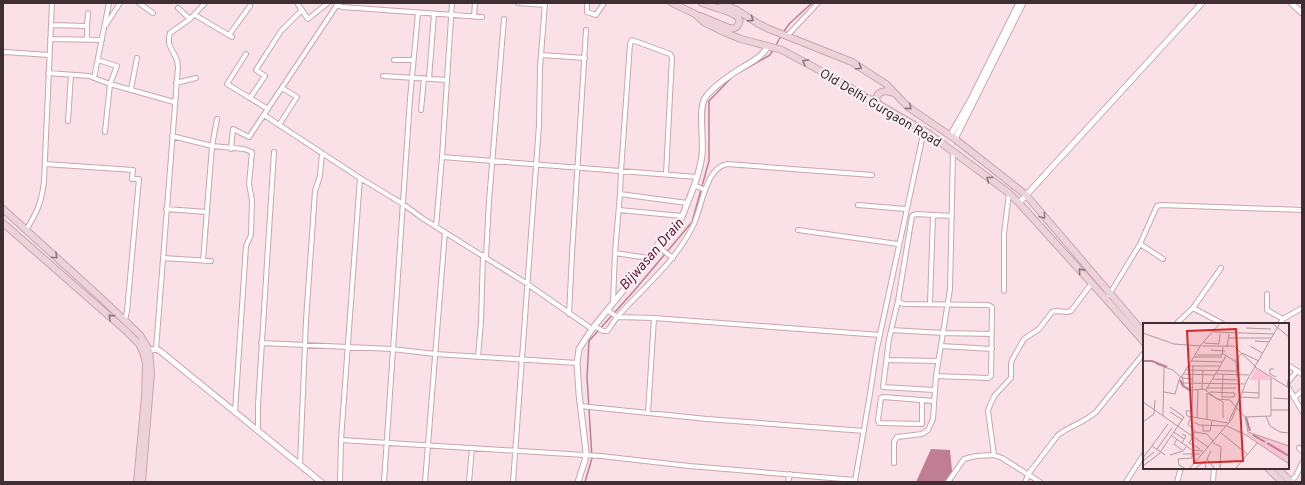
<svg xmlns="http://www.w3.org/2000/svg" width="1305" height="485" font-family="Overpass,sans-serif">
<style>
.water{fill:#c07e94}
.lines{fill:none;stroke-linecap:round;stroke-linejoin:round}
.stream{stroke:#c07e94;stroke-width:1.5}
.minor-casing{stroke:#cba4b0;stroke-width:6}
.tertiary-casing{stroke:#cba4b0;stroke-width:7}
.secondary-casing{stroke:#cba4b0;stroke-width:8}
.minor{stroke:#fff;stroke-width:4}
.tertiary{stroke:#fff;stroke-width:5}
.secondary{stroke:#ebd2db;stroke-width:6}
.oneway{stroke:#8c787f}
.labels{text-anchor:middle;stroke-width:4;stroke-linejoin:round;paint-order:stroke}
.street-label{font-size:13px;fill:#3f2f34;stroke:#fcf3f6}
.water-label{font-size:14px;font-style:italic;fill:#631438;stroke:#fcf3f6}
.inset-river{fill:none;stroke:#c07e94;stroke-width:2}
.inset-road{fill:none;stroke:#af9aa0;stroke-width:1}
.view{fill:#d62828;fill-opacity:0.15;stroke:#d62828;stroke-width:2}
.inset-edge{fill:none;stroke:#3f2f34;stroke-width:2}
</style>
<rect width="100%" height="100%" fill="#fae1e8"/>
<path class="water" d="M931 449 950 450 953 482H916Z"/>
<g class="lines">
<path class="stream" d="M783 33 789 24 812 3
M775 47 781 36
M740 72 770 55 773 50
M585 482 592 458 587 377 589 341 633 292 692 222 709 161V101L733 76"/>
<defs>
<path id="minor" d="M139 3 153 13
M297 3 308 19 328 3
M335 3 342 7 482 17
M518 3 545 5
M587 3V12L596 15 604 3
M178 8 190 19
M195 15 232 37
M474 17 475 3
M51 25 87 26V39
M106 25 120 3
M87 26 88 13
M229 35 250 6
M787 36 818 3
M50 39 102 40
M3 53 5 52 49 55
M246 54 227 84 268 109
M541 55 585 58
M98 60 117 66 110 84 105 132
M394 60H413
M48 73 89 76 110 84 174 102
M383 76 447 80
M94 78 109 3
M429 79 434 14
M176 83 196 78
M131 89 137 58
M250 98 265 76 256 70 281 31 302 10
M421 110 424 78
M264 115 360 178 403 204 422 218 526 283 592 329
M68 121 71 75
M279 125 297 97 282 88
M172 136 212 146 244 149 252 152 249 184 252 200 251 235 246 246 235 412
M231 149 233 129 249 137 337 5
M442 157 697 177
M45 164 133 170 132 179H139L127 311 125 320
M694 185 705 190
M620 194 687 203
M858 205 906 209
M166 209 207 212
M619 210 682 216
M436 227 442 157 452 3
M26 230C37 213 42 201 44 181L52 3
M798 230 898 244
M1140 244 1163 259
M657 246 673 258
M615 253 648 258
M486 257 489 201 504 19
M163 258 211 261
M203 261 212 146 217 119
M1004 291V234L1009 193
M1267 294V310L1283 319
M1109 295 1140 244 1157 206 1161 205 1302 210
M898 301 889 339 883 387 934 390
M613 302 615 253 620 194 621 171 630 44 632 40 670 54 672 57 666 174
M930 304 933 215
M1193 308 1223 324
M607 310 617 317 654 318 880 335
M569 314 572 254 586 30
M1176 324 1193 308 1221 268
M1280 324 1283 319 1302 308
M594 326 603 331H607C612 326 614 320 618 316 645 286 675 262 693 226 702 208 705 168 727 164L872 175
M891 330 943 333 992 334
M261 343 392 349 435 354 577 363
M941 346 992 349
M156 349 178 67 177 60 169 44V37L170 33 190 19 205 3
M478 357 481 322 483 255
M887 360 938 361
M1288 365 1302 374
M936 376 988 378 991 376 992 307 988 305 903 304 898 301 912 216 916 214 952 216
M1288 382 1297 371
M1288 387 1302 411
M1294 398 1302 391
M922 401V424L879 423 878 420 881 398 883 397 934 401
M580 406 707 419 864 431
M648 413 654 318
M258 431V405L274 152
M341 440 601 456 689 466 855 480
M1299 448 1302 451
M994 455 988 411 990 405 995 395 1011 378V364L1012 360 1024 339 1039 329 1052 312 1056 311 1067 312 1071 311 1092 283
M894 463V442L897 437 922 434 928 430 933 419 936 376 950 289 953 153
M300 464 306 320 312 235 315 191 320 176 322 153
M855 481 870 394 877 348 924 130
M340 482 341 440 360 178
M384 482 410 99 418 13
M425 482 445 232
M469 482 472 448
M513 482 539 125 540 68 545 3
M788 482 790 474
M948 482 964 459 976 456 994 455 1002 458 1040 482
M1025 482 1029 473 1058 435C1070 426 1085 422 1096 412L1144 353
M1126 482 1144 454
M1177 482 1181 468
M1213 482 1214 468
M1290 482 1296 476 1302 463"/>
<path id="tertiary" d="M1291 3 1302 13
M950 136 970 101 1019 3
M955 139 1023 3
M1019 203 1202 3
M146 351 156 349 160 351 321 482
M578 482 585 460 586 452 579 394 577 363 579 349 592 329 639 271 659 243 676 229 679 225C687 202 699 179 702 155 704 140 698 109 705 98 711 88 733 73 743 67 753 61 762 57 768 46"/>
<path id="secondary" d="M672 3 695 14 705 23 726 33 741 39 782 50 830 76 928 133 1009 193 1019 203 1106 299 1144 342
M702 3 717 8 727 6 737 10 757 23 769 29 852 62 886 84 908 107 955 139 1026 195 1144 333
M700 16 729 28C733 29 736 29 738 25 745 15 724 11 718 8
M878 104 876 98 878 94C884 90 888 91 894 93
M3 209 101 298 140 335 149 350 151 373 142 482
M3 223 125 330 139 344 143 352 146 363 145 397 137 482
M1268 468 1282 482
M1277 468 1291 482"/>
</defs>
<use href="#minor" class="minor-casing"/>
<use href="#tertiary" class="tertiary-casing"/>
<use href="#secondary" class="secondary-casing"/>
<use href="#minor" class="minor"/>
<use href="#tertiary" class="tertiary"/>
<use href="#secondary" class="secondary"/>
</g>
<defs><path id="oneway-chevron" d="M-2-3.5L2.5 0L-2 3.5" fill="none" stroke-width="1.6" stroke-linecap="round" stroke-linejoin="round"/></defs>
<g class="oneway">
<use href="#oneway-chevron" transform="translate(751 19) rotate(33)"/>
<use href="#oneway-chevron" transform="translate(805 62) rotate(-152)"/>
<use href="#oneway-chevron" transform="translate(859 67) rotate(31)"/>
<use href="#oneway-chevron" transform="translate(909 107) rotate(41)"/>
<use href="#oneway-chevron" transform="translate(989 179) rotate(-144)"/>
<use href="#oneway-chevron" transform="translate(1043 216) rotate(50)"/>
<use href="#oneway-chevron" transform="translate(55 256) rotate(43)"/>
<use href="#oneway-chevron" transform="translate(1081 271) rotate(-132)"/>
<use href="#oneway-chevron" transform="translate(111 317) rotate(-138)"/>
</g>
<g class="labels">
<g class="street-label">
<text transform="translate(881 107) rotate(31)" y="5">Old Delhi Gurgaon Road</text>
</g>
<g class="water-label">
<text transform="translate(651 254) rotate(-49)" y="5">Bijwasan Drain</text>
</g>
</g>
<g transform="translate(1143 323)">
<rect width="146" height="146" fill="#fae1e8"/>
<path d="M113 45 128 55V57H107ZM104 109 146 123V141L103 111Z" fill="#fac2d4"/>
<path class="inset-river" d="M0 38H9L24 44M37 57 40 63 48 68M103 94 107 108M110 112 122 119M124 120 146 133"/>
<path class="inset-road" d="M129 0 146 14M103 5 128 6M70 9 131 11M0 10 31 21 57 23 77 0M86 15H128M112 18 126 19M61 20 76 21 77 11M58 22 39 53 41 63 50 67 61 66 74 76 87 77 93 84M59 23H91L112 43M107 23 119 30M84 24 86 11M68 27 82 28M79 30 93 39M53 32H79L80 24M51 34H79M49 38 79 39M13 41 30 47 38 54M45 43H77M112 44 146 65M131 46H127V51L133 54M42 47 94 48M40 51 72 52M73 51 106 52M94 54 93 37 99 30 116 38M38 55 50 56M70 56 94 57M39 60 101 61M144 64 146 52M64 65H93M59 66 60 47M63 67 83 33M21 69 32 71 37 54M67 69 92 70 91 74H79M99 69 116 70M64 70 80 79V95M79 74 80 51M97 74 116 75V57M130 75 146 76M0 79 65 124M94 85 102 94 128 93V55M128 87H146M49 88H43L44 93 85 100M27 89 40 97M20 92 21 44M123 93 127 103 137 109 146 110M48 94 45 101 52 109 46 120 57 126M102 94 105 109 146 123M49 95 50 42M54 95 55 67M64 96V70M86 98 96 76M0 99 11 91 12 77M51 99 56 102 83 103M60 102V108H67L69 98M84 103 103 112 146 141M31 109 41 116M52 109 64 111 70 118M78 110 104 131M29 113 49 127 60 128M34 116 31 121 39 127M69 119 78 124 77 146M39 120 43 113 39 111M9 123 22 132M14 126 29 105M40 131H49L50 127M27 132 40 128 44 123M0 135 25 101M64 136 72 146M0 138 11 129M0 143 16 131 41 94 27 84M43 146 36 142 35 136 49 135V131H57M46 146 89 96 103 59 137 0M52 146 61 138M63 146 62 140 68 128M92 146 115 119"/>
<path class="view" d="M93 6 100 138 51 140 44 8Z"/>
<rect width="146" height="146" class="inset-edge"/>
</g>
<rect width="1305" height="485" fill="none" stroke="#3f2f34" stroke-width="8"/>
</svg>
